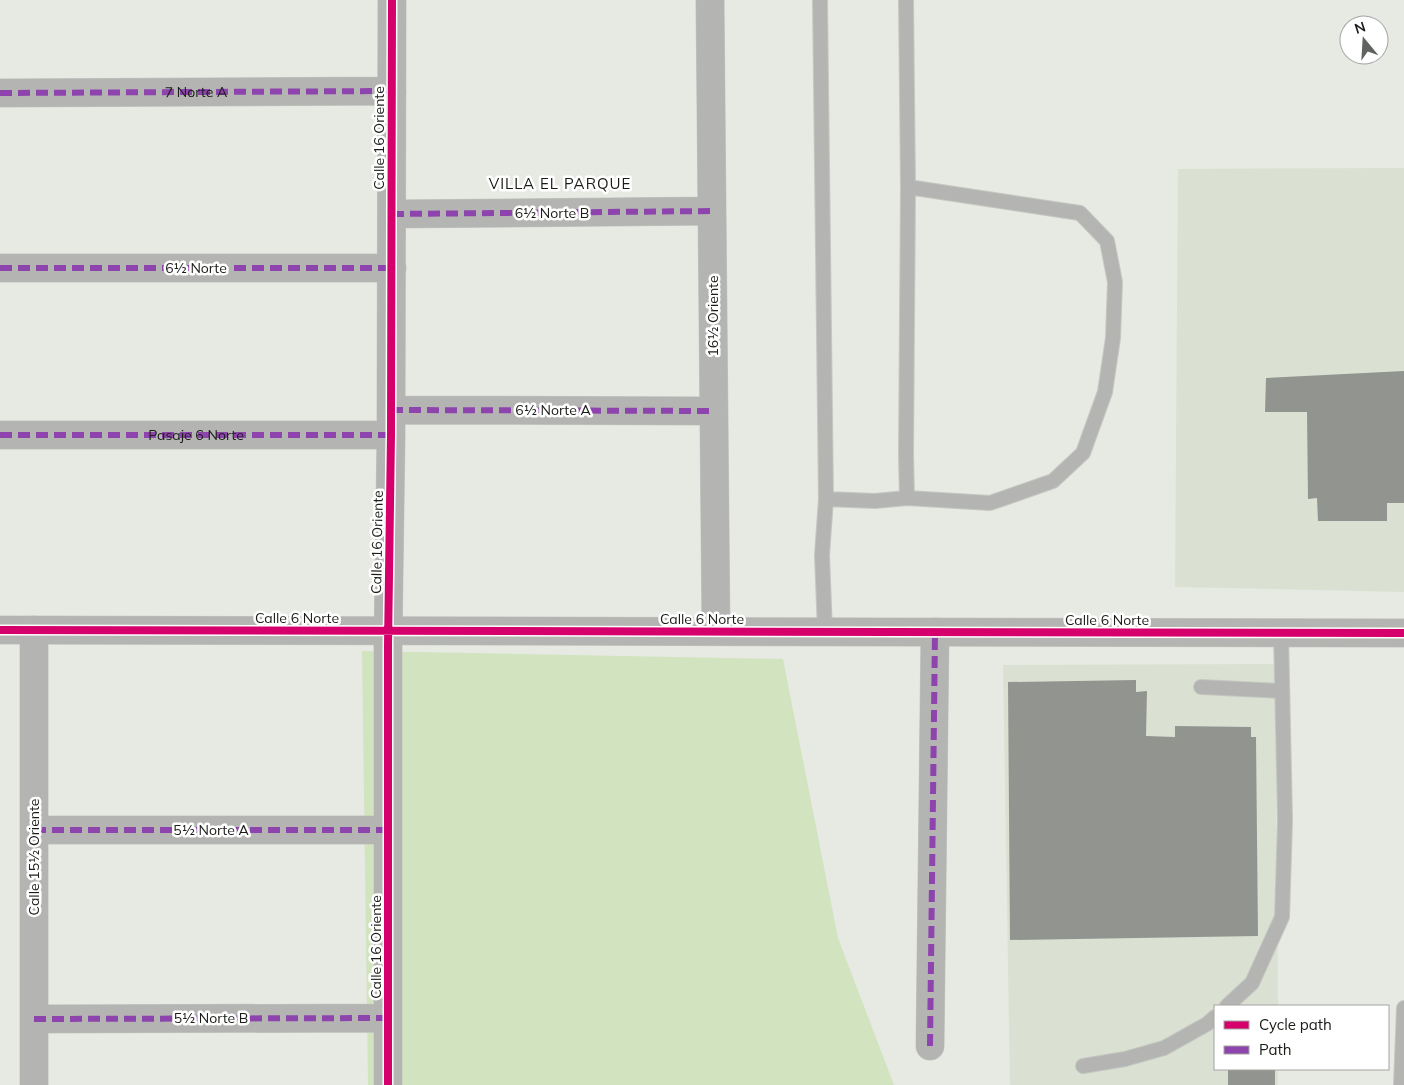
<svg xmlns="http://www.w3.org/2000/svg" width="1404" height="1085" font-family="Mulish,sans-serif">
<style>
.built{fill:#dae1d2}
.green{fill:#d2e3c0}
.building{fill:#92948f}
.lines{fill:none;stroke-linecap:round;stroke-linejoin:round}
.service-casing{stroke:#c5c8c2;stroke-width:16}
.minor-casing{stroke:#c5c8c2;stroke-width:29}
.tertiary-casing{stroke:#c5c8c2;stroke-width:29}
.service{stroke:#b4b5b2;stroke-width:14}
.minor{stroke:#b4b5b2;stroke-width:28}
.tertiary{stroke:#b4b5b2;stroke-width:28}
.quiet{stroke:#8e44ad;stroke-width:6;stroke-dasharray:12 6;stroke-linecap:butt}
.cycleway-casing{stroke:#fff;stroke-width:11}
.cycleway{stroke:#d6006c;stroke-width:8}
.labels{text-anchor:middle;stroke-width:5;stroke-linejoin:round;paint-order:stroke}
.street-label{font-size:14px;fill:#191c17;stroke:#fff}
.neighbourhood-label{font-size:15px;letter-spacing:1px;fill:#191c17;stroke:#fff}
</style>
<rect width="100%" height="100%" fill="#e6eae2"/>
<path class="built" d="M1404 168V592L1175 587 1178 169Z
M1275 664 1278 1006H1215V1069H1278V1085H1010L1003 665Z"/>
<path class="green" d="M362 651 783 659 838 938 894 1085H368Z"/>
<path class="building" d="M1404 371V503H1387V521H1318L1317 498 1308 499 1307 412H1265L1266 378Z
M1136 680V692L1147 691 1146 736 1175 737V726L1251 727V737H1256L1258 936 1010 940 1008 682Z
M1228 1069H1275V1085H1228Z"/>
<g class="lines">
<defs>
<path id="service" d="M820 0 826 499 822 555 825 631
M907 498 990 503 1053 481 1083 453 1105 392 1113 338 1115 282 1107 241 1080 213 908 187
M826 499 875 501 907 498 906 455 908 187 906 0
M1201 687 1282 691
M1227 1006 1252 983 1282 917 1285 820 1281 633
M1083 1066 1125 1059 1164 1048 1207 1024 1215 1017
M1401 1085 1404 1008"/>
<path id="minor" d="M710 0 716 631
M0 93 392 91
M392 214 712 211
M0 268H392
M391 410 714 411
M0 435H391
M34 630V1085
M34 830H388
M34 1019 388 1018
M930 1046 935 632
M388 1085V645L391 435 392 0"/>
<path id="tertiary" d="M0 630 1404 633"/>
</defs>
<use href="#service" class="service-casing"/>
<use href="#minor" class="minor-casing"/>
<use href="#tertiary" class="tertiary-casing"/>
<use href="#service" class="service"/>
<use href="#minor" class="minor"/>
<use href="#tertiary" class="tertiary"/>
<g class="quiet">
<path id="s1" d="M0 93 392 91"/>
<path d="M392 214 712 211"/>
<path d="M0 268H392"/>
<path d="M391 410 714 411"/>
<path id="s2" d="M0 435H391"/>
<path d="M34 830H388"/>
<path d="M34 1019 388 1018"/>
<path d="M930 1046 935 632"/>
</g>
<defs>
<path id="cycleway" d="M0 630 1404 633
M388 1085V645L391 435 392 0"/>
</defs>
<use href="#cycleway" class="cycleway-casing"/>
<use href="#cycleway" class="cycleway"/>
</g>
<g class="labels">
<g class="street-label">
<text dy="5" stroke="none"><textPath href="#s1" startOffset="196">7 Norte A</textPath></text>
<text transform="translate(379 138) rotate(-90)" y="5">Calle 16 Oriente</text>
<text x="552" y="218">6½ Norte B</text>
<text x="196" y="273">6½ Norte</text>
<text transform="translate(713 316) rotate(-90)" y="5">16½ Oriente</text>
<text x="553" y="415">6½ Norte A</text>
<text dy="5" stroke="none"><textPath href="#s2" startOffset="196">Pasaje 6 Norte</textPath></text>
<text transform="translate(377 542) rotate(-89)" y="5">Calle 16 Oriente</text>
<text x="297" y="623">Calle 6 Norte</text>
<text x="702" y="624">Calle 6 Norte</text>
<text x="1107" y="625">Calle 6 Norte</text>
<text x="211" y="835">5½ Norte A</text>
<text transform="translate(34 857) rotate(-90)" y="5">Calle 15½ Oriente</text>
<text transform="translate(376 947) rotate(-90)" y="5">Calle 16 Oriente</text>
<text x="211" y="1023">5½ Norte B</text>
</g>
<g class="neighbourhood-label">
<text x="560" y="189">VILLA EL PARQUE</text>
</g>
</g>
<rect x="1214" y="1005" width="175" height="65" fill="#ffffff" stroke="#a3a4a2"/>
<rect x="1224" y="1021" width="25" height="8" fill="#d6006c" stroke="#a3a4a2"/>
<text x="1259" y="1030" font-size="15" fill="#191c17">Cycle path</text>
<rect x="1224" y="1046" width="25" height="8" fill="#8e44ad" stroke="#a3a4a2"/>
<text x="1259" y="1055" font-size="15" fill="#191c17">Path</text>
<g transform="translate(1364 40) rotate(342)"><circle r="24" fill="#ffffff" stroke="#a3a4a2"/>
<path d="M0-4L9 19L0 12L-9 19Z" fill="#61645e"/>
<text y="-8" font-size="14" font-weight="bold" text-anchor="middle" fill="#191c17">N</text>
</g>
</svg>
